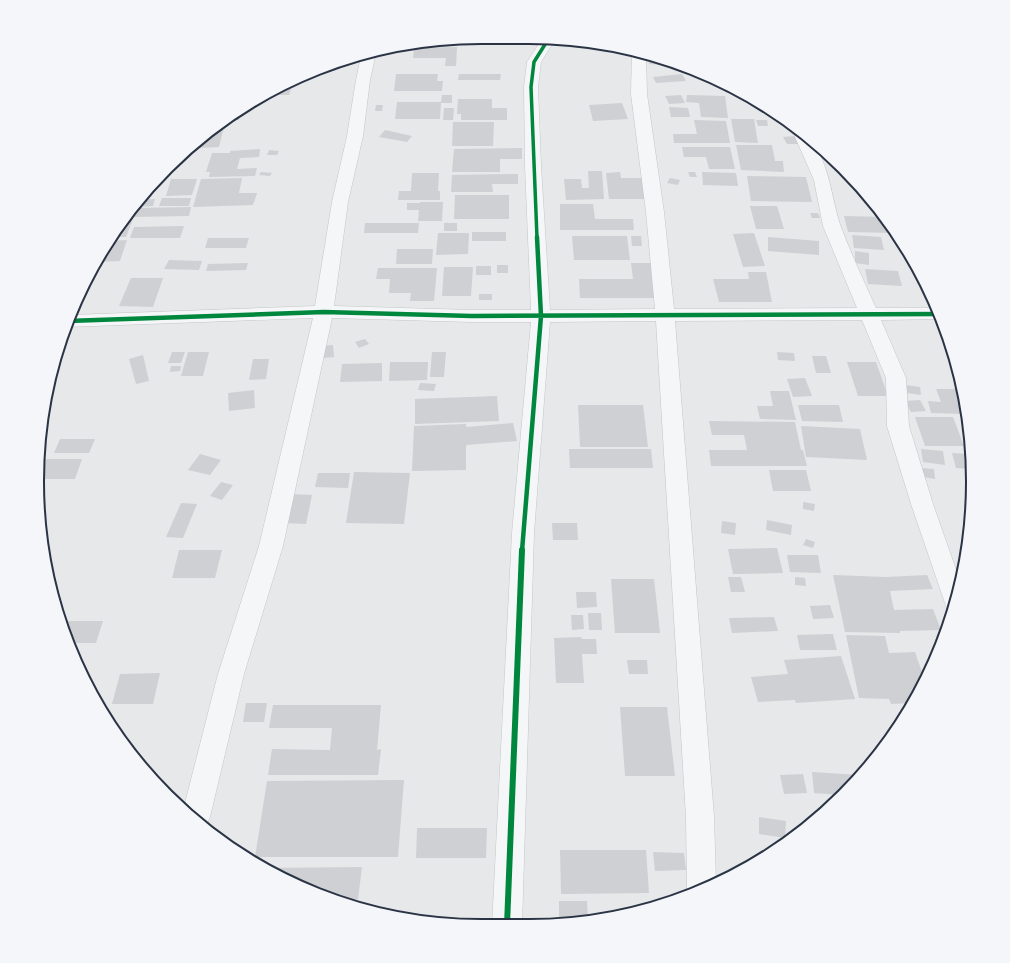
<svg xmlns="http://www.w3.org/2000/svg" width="1010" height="963" font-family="'Nunito Sans',sans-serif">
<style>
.building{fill:#ced0d3}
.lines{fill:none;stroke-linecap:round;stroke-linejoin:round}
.minor-casing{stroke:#c4c6c8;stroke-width:1}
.minor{fill:#f5f6f7;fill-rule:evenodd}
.cycleway-far2-casing{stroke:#f4f6f9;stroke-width:5}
.cycleway-far1-casing{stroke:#f4f6f9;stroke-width:7}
.cycleway-casing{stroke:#f4f6f9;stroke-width:8}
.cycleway-far2{stroke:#00873e;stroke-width:3.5}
.cycleway-far1{stroke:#00873e;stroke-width:4.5}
.cycleway{stroke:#00873e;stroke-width:6}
.rim{fill:none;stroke:#2b3445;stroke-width:2}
</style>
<rect width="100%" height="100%" fill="#e6e8ea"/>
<path class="building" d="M535 39V44L521 43 522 40Z
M516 40V43L503 44V41Z
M457 47 456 66H445L446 58H413L414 48Z
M649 54 664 60V65L649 64Z
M396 74H438L437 81H443L442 91H394Z
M459 74H501L500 80H458Z
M682 74 686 81 656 83 653 77Z
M721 81 725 83 740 92 726 93Z
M278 89H291L289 95H276Z
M442 95H452V103H441L440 119H395L397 102H441Z
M681 95 685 103 669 104 665 96Z
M687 95 725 96 728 118 701 117 699 103 686 102Z
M458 99H492V108H507V120H461V114H457Z
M622 103 628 119 593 121 589 105Z
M376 105H383L382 111H375Z
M669 107 688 108 690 117H671Z
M444 108H454L453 120H443Z
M241 109 239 120H225L234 112Z
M731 119H754L758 143 735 142Z
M694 120 726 121 730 143H674L673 134H697Z
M756 120H767L768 126H758Z
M453 122H494L493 146H452Z
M222 123H225L219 147 195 148Z
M385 130 412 136 407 142 379 137Z
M796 136 799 144H787L783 137Z
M736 145H772L775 161H783L784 172 741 170Z
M682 147H730L735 169H709L706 157H684Z
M522 148V159H500V172H452L454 149Z
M260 149 259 157 240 158 237 169 257 168 255 176 209 177 210 172H206L212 153H230V151Z
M269 150 279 151 277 155H267Z
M588 171H602L604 199 566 200 564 179H581L582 188H589Z
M261 172 272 173 270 176 259 175Z
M620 172 621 178H643L646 199H609L606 173Z
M688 172H695L697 177H690Z
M702 172 736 173 738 186 703 185Z
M412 173H439L438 191H440V200H398L399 191H411Z
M518 174V184H492L493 192H451L452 175Z
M747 176 806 177 812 202 751 201Z
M242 178 239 193H257L253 205 193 207 201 179Z
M670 178 680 180 678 185 667 183Z
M171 179H197L192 195 166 196Z
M455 195H509V219H454Z
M162 198H191L189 206H159Z
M155 199 153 206 134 207 139 200Z
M420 202H443L442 221H418L419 210H407V203H420Z
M560 204H593L595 219H633L634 230H560Z
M750 206H777L784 229H756Z
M191 207 189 216 132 217 135 208Z
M810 213H818L820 218H812Z
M844 216 883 217 895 233 848 232Z
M125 219H133L126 237H112Z
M365 223H419L418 233H364Z
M444 223H457V231H444Z
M184 226 180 238H130L134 227Z
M472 232H506V241H472Z
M438 233H469L468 254 436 255Z
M754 233 765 266 743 267 733 234Z
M852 235 881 237 884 250 854 248Z
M572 236H627L630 260H574Z
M631 236H641L642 246H632Z
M768 237 819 241V255L768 251Z
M208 238H249L246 248H205Z
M127 240 120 261 95 262 110 241Z
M397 249H433L432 264H396Z
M855 251 869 253V265L855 263Z
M169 260 202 261 199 270 164 269Z
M248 263 246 270 206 271 208 264Z
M631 263H653L658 298H580L579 279H633Z
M497 265H508V273H497Z
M476 266H491V275H476Z
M444 267H473L471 296H442Z
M378 268H437L434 301H410L411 293H389L390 279H376Z
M865 269 898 271 902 286 868 284Z
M748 272H766L772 302H719L713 279H749Z
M131 278H163L153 307 119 306Z
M479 294H492V300H479Z
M365 339 369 344 359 348 355 342Z
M333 345 334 357 322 358 321 346Z
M172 352H185L181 363H168Z
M188 352H209L203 376H181Z
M432 352H446L444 377H430Z
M777 352 794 353 795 361 778 360Z
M143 355 149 381 136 384 129 359Z
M812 356H826L831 373H816Z
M253 359H269L266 379 249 380Z
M390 362H428L427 380 389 381Z
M847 362H876L888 396H858Z
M382 363V381L340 382 342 364Z
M171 366H181L180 371 170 372Z
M805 378 812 396 793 397 787 379Z
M420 383 436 384 434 391 418 390Z
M906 385 920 387 921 395 907 393Z
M936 389H961L967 414 931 413 928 401 941 402Z
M254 390 255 408 229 411 228 393Z
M770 391H789L796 420 760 419 757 406H773Z
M497 396 499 421 415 424V399Z
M920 400 926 411 911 412 905 401Z
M578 405H643L648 447H580Z
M798 405H839L843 422 802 421Z
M915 417H953L964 446H925Z
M709 421 795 422 801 450H803L807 466H711L709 450H747L744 435H712Z
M513 423 517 441 466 445V470L412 471 414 426 466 424V427Z
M801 426 860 429 867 460 806 457Z
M60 439H95L89 453H54Z
M569 449H651L653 468H570Z
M921 449 943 451 945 465 923 462Z
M952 453 970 454 971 469 956 468Z
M200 454 221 460 210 475 188 470Z
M38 459H82L75 479H39Z
M921 468 934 469 935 479 923 477Z
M769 470H806L811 491H773Z
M354 472 410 473 404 524 346 523Z
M318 473H350L348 488 315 487Z
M221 482 233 485 222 500 210 496Z
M289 494 312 495 306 524 283 523Z
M803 502 815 504 814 511 803 509Z
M181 503 197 504 183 538 166 537Z
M767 520 792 525 791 535 766 530Z
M722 521 736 523 735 535 721 533Z
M552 523H577L578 540H553Z
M806 539 815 542 813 548 803 545Z
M777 548 783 573 733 574 728 549Z
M179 550H222L215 578H172Z
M787 555H818L821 573 790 572Z
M833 575 886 577 927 575 933 589 890 591 894 610 933 609 941 630 900 631V633L845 632Z
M728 577H741L745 592H731Z
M795 577 805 578 806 586 795 585Z
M611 579H654L660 633H615Z
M576 592H596L597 607 577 608Z
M55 601H62L59 617 58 615Z
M830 605 834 618 813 619 810 606Z
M588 613H601L602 630H589Z
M571 615H583L584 629 572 630Z
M774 617 778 631 732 633 729 618Z
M60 621H103L96 643H69Z
M833 634 837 650H800L797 635Z
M846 635 885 636 889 653 915 652 924 678H927L912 703 891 704 889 699 859 698Z
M581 637 582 639H596L597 654H582L584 683H556L554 638Z
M841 656 855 699 796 703 795 700 758 702 751 677 788 674 784 660Z
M627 660H647L648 674H629Z
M160 673 153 704H112L120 674Z
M246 703H267L264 722H243Z
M273 705H381L377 750 381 749 378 775H268L272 749 330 750 332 728H269Z
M620 707H667L675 776H625Z
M812 772 859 775 841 795 814 793Z
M803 774 807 793 784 794 780 775Z
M404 780 398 857H255L267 781Z
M759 817 786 821 785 838 759 834Z
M417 828H487L486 858H416Z
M560 850H646L649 893 561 894Z
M653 852 684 853 686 870 655 871Z
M362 867 358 899H334L311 892 266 868Z
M559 901H587L588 922 559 923Z"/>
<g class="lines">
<defs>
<path id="minor" d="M556 38 541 62 538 87 541 166 550 310 655 309 646 212 631 94 632 50 646 53 647 94 664 212 674 309 857 308 823 226 814 180 792 130 795 126C830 148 829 193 841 227 851 254 864 281 876 308H935L941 319 881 320 906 378 909 426 933 504 960 581 958 597 953 611 947 609 911 504 887 426 886 378 862 320 675 321 714 817 716 882 690 894 687 889 686 817 656 321 550 322 534 533 522 925 492 926 512 533 531 322H472L332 318 283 546 244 674 210 817 206 826 184 807 218 674 259 546 313 318 66 327 71 315 315 306 332 202 347 136 356 80 361 56 375 51 376 53 370 80 363 136 348 202 334 306 472 310H531L525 166 524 87 527 62 542 39Z"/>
</defs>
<use href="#minor" class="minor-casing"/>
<use href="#minor" class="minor"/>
<defs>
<path id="cycleway-far2" d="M537 238 531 87 534 62 549 38"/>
<path id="cycleway-far1" d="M68 321 324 312 472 316 938 314
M522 551 541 316 537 237"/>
<path id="cycleway" d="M507 925 522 550"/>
</defs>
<use href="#cycleway-far2" class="cycleway-far2-casing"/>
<use href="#cycleway-far1" class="cycleway-far1-casing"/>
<use href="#cycleway" class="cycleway-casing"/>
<use href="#cycleway-far2" class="cycleway-far2"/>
<use href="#cycleway-far1" class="cycleway-far1"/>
<use href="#cycleway" class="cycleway"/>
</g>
<path d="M0 0H1010V963H0ZM481 44H529A437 437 0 0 1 966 481V482A437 437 0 0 1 529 919H481A437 437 0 0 1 44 482V481A437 437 0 0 1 481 44Z" fill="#f4f6f9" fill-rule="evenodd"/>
<path class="rim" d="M481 44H529A437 437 0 0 1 966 481V482A437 437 0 0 1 529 919H481A437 437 0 0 1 44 482V481A437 437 0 0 1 481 44Z"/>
</svg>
